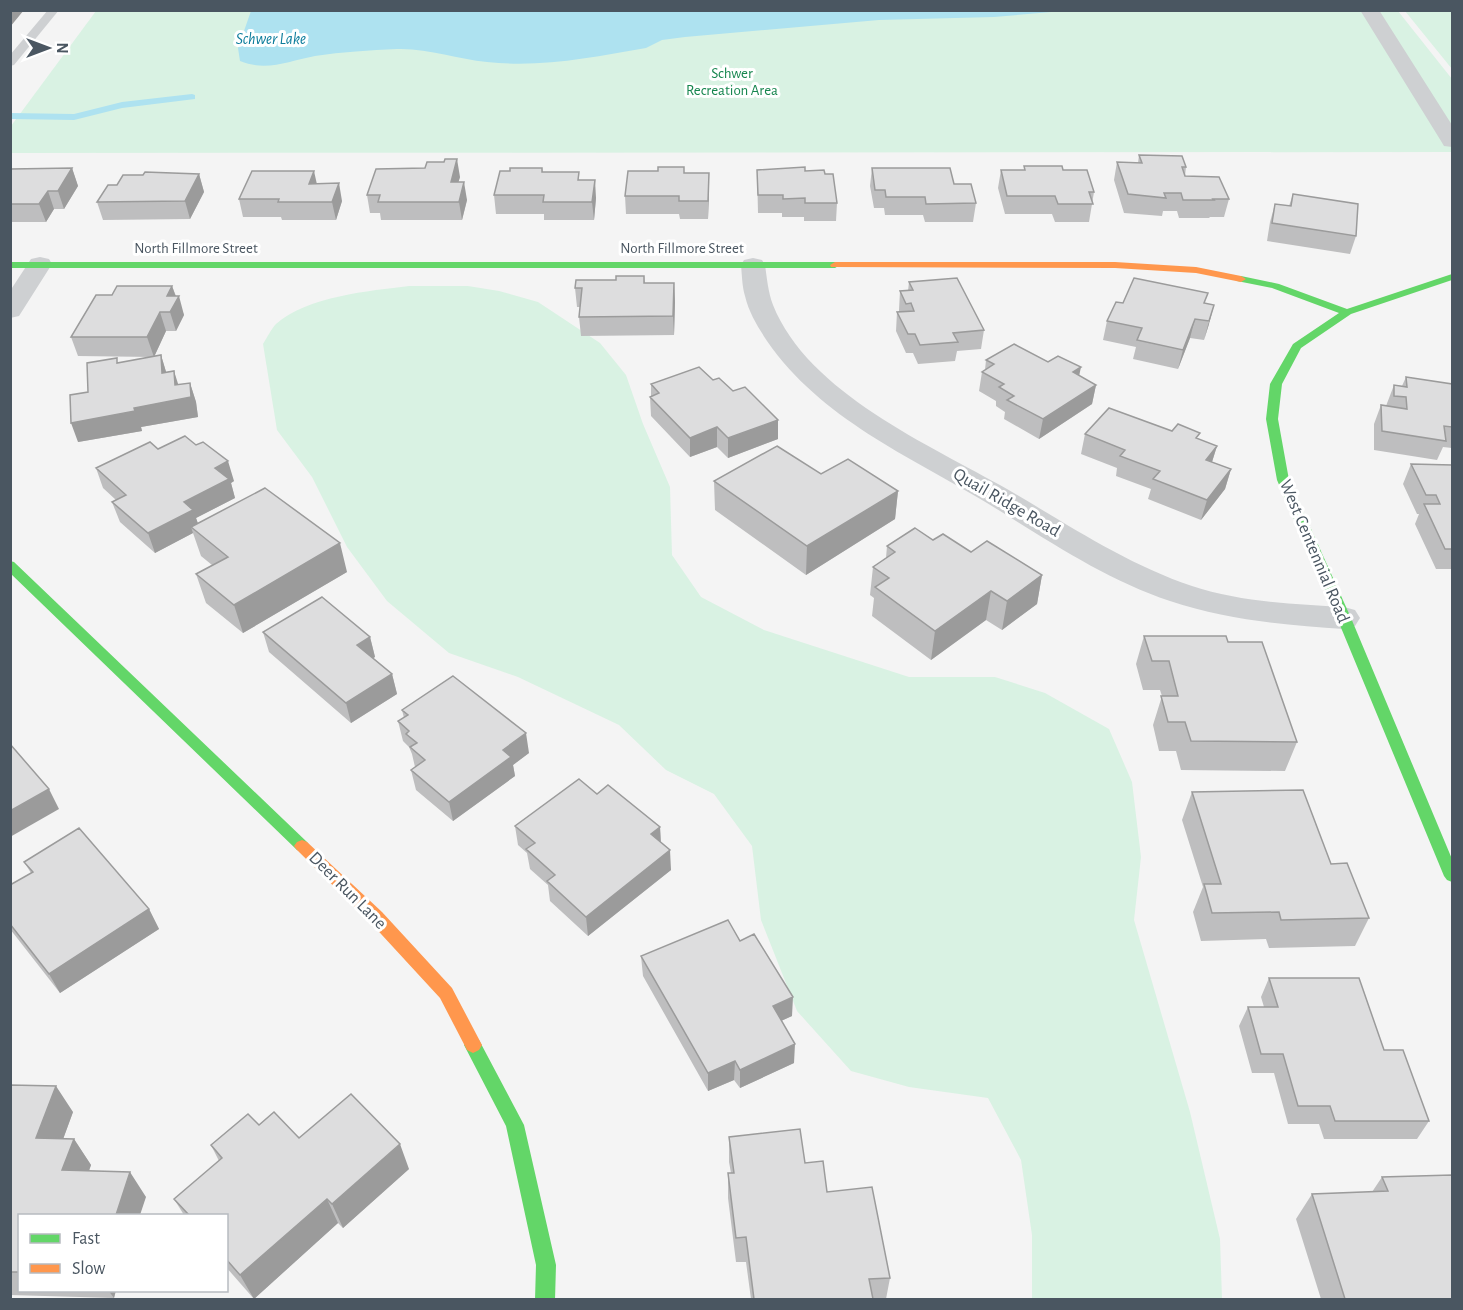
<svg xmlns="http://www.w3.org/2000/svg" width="1463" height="1310" font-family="'Alegreya Sans',sans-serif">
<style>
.green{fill:#d9f2e3}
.water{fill:#aee2f0}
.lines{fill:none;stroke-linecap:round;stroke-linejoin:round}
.stream{fill:#aee2f0;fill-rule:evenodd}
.lane{fill:#ced0d2;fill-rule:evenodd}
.street{fill:#ced0d2;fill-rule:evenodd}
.fast{fill:#63d668;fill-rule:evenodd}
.slow{fill:#ff974d;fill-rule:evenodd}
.wall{fill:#bebebf}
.shaded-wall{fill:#9b9b9b}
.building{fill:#ddddde;stroke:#9b9b9b;stroke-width:1.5}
.labels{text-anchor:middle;stroke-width:6;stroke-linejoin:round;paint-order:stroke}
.far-park-label{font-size:15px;fill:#17864f;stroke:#fff}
.far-street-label{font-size:15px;fill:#4a5661;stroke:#fff}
.far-water-label{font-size:16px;font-style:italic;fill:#0c7c9b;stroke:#fff}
.street-label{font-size:18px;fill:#4a5661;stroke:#fff}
</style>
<rect width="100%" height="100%" fill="#f4f4f4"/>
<path class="green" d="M96 11H1398L1452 79V152L11 153V126Z
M1405 11H1452V69Z
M409 286H468L499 291 538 302 600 343 626 375 643 424 670 487 672 555 701 597 764 630 909 677H995L1045 693 1109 729 1132 782 1141 857 1134 920 1190 1112 1220 1239 1222 1299H1032V1235L1021 1160 988 1098 909 1087 851 1071 797 1011 761 920 752 846 714 794 666 770 619 725 518 677 449 653 387 601 347 547 312 477 277 430 263 344C267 338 271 329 276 324 308 296 369 291 409 286Z"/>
<path class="water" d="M251 11V10L1063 11 994 17 879 20 685 37 662 40 646 48C593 57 542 68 487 62 457 59 428 48 397 49 370 50 342 52 315 56 288 61 267 72 240 61L238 48Z"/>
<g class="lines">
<path class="stream" d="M192 94 195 95V99L122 108 74 120 10 119V113L74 114 122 102Z"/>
<path class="lane" d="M48 10H59L14 65 10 66V55Z"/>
<path class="street" d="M1360 10H1379L1452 125V147L1444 146 1441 141Z
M40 257 49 259 52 264 19 316 10 318V291L31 259Z
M753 258 762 260 765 265C767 278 768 292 773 305 808 393 930 445 1007 489 1067 524 1126 564 1192 586 1240 602 1293 604 1344 607L1355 610 1360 618 1355 626 1344 629C1285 625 1227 620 1170 601 1104 579 1046 539 987 503 909 456 821 419 767 341 758 327 749 313 745 296 742 286 742 275 741 265L744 260Z"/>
<path class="fast" d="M10 262H835L840 265 835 268H10Z
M1452 274V280L1351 314 1301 348 1282 384 1278 419 1289 480 1351 618 1452 859V882L1447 880 1444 876 1337 618 1277 480 1266 419 1270 384 1293 344 1339 313 1272 288 1237 281 1236 279 1241 276 1279 284 1347 309Z
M10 561 14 562 307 842 310 846 307 850 302 852 297 850 10 573Z
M473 1037 479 1040 524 1125 556 1265 555 1300H535L536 1265 506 1126 464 1045 467 1040Z"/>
<path class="slow" d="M835 262H1115L1196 267 1241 276 1246 279 1241 282 1196 273 1115 268 831 267 830 265Z
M302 840 307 842 382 912 452 988 482 1045 479 1050 473 1053 467 1050 440 998 370 922 297 850 294 846 297 842Z"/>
</g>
<path class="wall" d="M1139 155 1186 167 1185 176 1229 199 1224 217H1210L1209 218H1179L1177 211H1163L1162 216 1124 213 1114 180 1117 162 1138 163Z
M1024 166 1094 192 1089 222H1055L1052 214H1005L998 188 1001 170H1024Z
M72 168 78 186 64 209H54L46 222H10V169Z
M542 168 543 172 580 180 596 198 594 220H544V214H496L494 195 510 171Z
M872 168 954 184 976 203 973 222H925L923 215H885L884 208H874L870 186Z
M757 170 805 171 825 174 837 203 836 221H804V217H782V213H758Z
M684 173H709L708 219H680L679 214H626L625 196Z
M199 174 204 192 190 219 103 220 97 202 117 185Z
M460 177 458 182 467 200 462 220H381L380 213H370L367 195Z
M317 184 342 201 336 220H282L281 217H243L239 199Z
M1293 194 1356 236 1350 254 1267 241 1270 222 1275 204 1289 206Z
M644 276 645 283H674L675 302 674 335 581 336 579 317 580 307H577L575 288Z
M909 282 984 330 981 349 957 351 955 361 918 364 913 353H906L896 331 897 312H899V310L900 291H908Z
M172 286 176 296 184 315 176 331H166L154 357 161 355 166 372 178 385 190 383 196 402 198 417 141 427 142 431 78 442 88 392 153 357 78 356 71 337 112 295Z
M1123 303H1205L1209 324 1204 340 1190 338 1178 369 1133 359 1136 347 1103 340 1107 321Z
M986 360 1048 362 1079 376 1096 385 1092 404 1039 439 1004 419 1005 412 996 406V401L979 391 982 372 985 370Z
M1406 377 1452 384V448L1443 447 1437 460 1374 450V424L1381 405 1386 406 1394 385 1402 386Z
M713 380 733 391 778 420V439L728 458 717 447 690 457 651 416 650 397 651 396V384Z
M1172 431 1198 439 1217 446 1212 462 1231 469 1225 489 1201 520 1148 499 1151 489 1116 476 1117 468 1081 454 1085 434Z
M158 449 234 481 231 483 235 498 196 518 198 524 347 572 243 633 206 603 196 574 212 565 201 556 193 533 155 553 120 522 112 502 116 500 103 488 96 468Z
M1411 464 1452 465V569H1436L1415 524 1419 514H1417L1403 484Z
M821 474 898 491 895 519 806 575 715 510 714 481Z
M933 540 1042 575 1037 604 1002 630 986 620 931 660 872 616 874 598 870 595 873 567 886 558 887 546Z
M263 632 370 637 375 657 373 658 392 674 397 694 351 723 269 652Z
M1144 636 1228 642 1297 742 1285 771 1181 770 1176 751H1159L1153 725 1162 696 1160 690H1143L1136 664Z
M402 710 529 753 513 765 515 776 453 821 416 790 411 770 415 767 412 754 409 747 403 741 398 721 404 718Z
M1192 792 1331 864 1369 918 1355 946 1269 948 1266 939 1201 941 1193 912 1203 887 1182 820Z
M597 794 660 827 661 843 671 870 588 936 550 901 548 885 530 869 527 853 518 845 515 826Z
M24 862 149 909 159 929 60 993 10 929V885L31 873Z
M740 941 792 1016 781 1021 794 1063 740 1088 734 1080 708 1091 643 976 641 956Z
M1269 978 1384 1050 1429 1121 1417 1139H1324L1319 1124H1288L1274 1073H1252L1239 1026 1248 1007H1264L1261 997Z
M10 1085 73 1112 63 1139H74L91 1165 89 1171 146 1197 20 1215V1290H116L114 1298 10 1295Z
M259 1125 409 1169 343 1228 338 1223 254 1299 226 1267V1215H184L174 1199 219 1161 211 1145Z
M729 1137 805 1163 890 1278 886 1299H751L746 1262H736L728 1198V1173H731L729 1162Z
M1382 1177 1452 1299H1321L1296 1219 1312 1194 1372 1192Z"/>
<path class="shaded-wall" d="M10 10H24L10 27Z
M457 159 460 177 453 200 451 182Z
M72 168 78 186 64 209 58 191Z
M314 171 318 189 309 184Z
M709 173V191L708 219V201Z
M199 174 204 192 190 219 185 201Z
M595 180 596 198 594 220 592 202Z
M464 182 467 200 462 220 459 202Z
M339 183 342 201 336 220 332 202Z
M48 191 54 209 46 222 39 204Z
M674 283 675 302 674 335 673 316Z
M172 286 177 300 179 296 184 315 176 331 170 312 167 296Z
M1214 305 1209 324 1204 340 1209 321Z
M160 312 166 331 154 357 147 337Z
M1195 319 1190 338 1178 369 1183 350Z
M161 355 167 375 162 373Z
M1081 367 1077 386 1073 372Z
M174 371 180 390 190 383 196 402 198 417 141 427 142 431 78 442 71 423 134 408 175 385Z
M1096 385 1092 404 1039 439 1043 419Z
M778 420V439L728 458V438Z
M717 427V447L690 457V438Z
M1217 446 1211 465 1206 460Z
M228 461 234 481 231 483 235 498 196 518 200 529 191 527 193 533 155 553 148 533 184 502 215 468Z
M1231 469 1225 489 1201 520 1207 500Z
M898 491 895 519 806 575 807 546Z
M340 543 347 572 243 633 234 605Z
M1042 575 1037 604 1002 630 1007 601Z
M991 591 986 620 931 660 935 631Z
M370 637 375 657 362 665 357 645Z
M392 674 397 694 351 723 346 703Z
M526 733 529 753 513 765 515 776 453 821 449 802 503 750Z
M49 789 59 809 10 837V811Z
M660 827 661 847 651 834Z
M670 850 671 870 588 936 586 917Z
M149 909 159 929 60 993 49 974Z
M793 997 792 1016 772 1025 773 1006Z
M795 1044 794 1063 740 1088V1070Z
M735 1061 734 1080 708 1091V1073Z
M56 1086 73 1112 54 1164 36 1138Z
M74 1139 91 1165 80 1195 62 1170Z
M400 1144 409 1169 343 1228 332 1204Z
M130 1172 146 1197 140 1215H116Z
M327 1199 338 1223 254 1299 240 1275Z
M108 1290H116L114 1298Z"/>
<path class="building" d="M1139 155 1182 156 1186 167H1182L1185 176 1219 177 1229 199H1213L1214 200H1183L1181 193H1164L1166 198 1128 194 1117 162 1142 163Z
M445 159H457L451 182H464L459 202H378L380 195H367L376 169 425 168 427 162H444Z
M1024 166H1062L1063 170H1087L1094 192H1089L1093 204H1058L1055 196H1007L1001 170H1025Z
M658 167H684V173H709L708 201H679V196H625L628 171H658Z
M805 167V171L824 170 825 174H833L837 203H805V198L783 199V195H758L757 170Z
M72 168 58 191H48L39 204H10L11 169Z
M510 168H542V172H579L578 180H595L592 202H543L544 195H494L500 171H510Z
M872 168H950L954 184H971L976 203 926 204 925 197H886L885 190H875Z
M252 171H314L309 184 339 183 332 202H278L279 199H239Z
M145 172 199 174 185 201 97 202 108 185H117L123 175H143Z
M1293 194 1358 204 1356 236 1272 223 1275 204 1291 206Z
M616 276H644V283H674L673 316 579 317 582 288H575L576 280H616Z
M957 278 984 330 953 333 958 342 920 345 915 334H908L897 312 914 311 911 303 906 304 900 291 913 290 909 282Z
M1134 278 1208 293 1204 303 1214 305 1209 321 1195 319 1183 350 1137 340 1142 328 1107 321 1116 302 1123 303Z
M117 286H172L167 296H179L170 312H160L147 337H71L96 295H112Z
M1014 344 1048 362 1058 356 1081 367 1073 372 1096 385 1043 419 1007 400 1014 396 999 387 1004 384 982 372 994 364 986 360Z
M161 355 162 373 174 371 175 385 190 383 191 397 134 408 135 411 71 423 70 395 88 392 87 363 117 358V363Z
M699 367 713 380 719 378 733 391 745 387 778 420 728 438 717 427 690 438 650 397 659 393 651 384Z
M1406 377 1452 384V427L1444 426 1446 441 1382 431 1381 405 1407 409 1406 397 1394 396V385L1407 387Z
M1109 408 1172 431 1178 424 1200 433 1196 438 1217 446 1206 460 1231 469 1207 500 1153 479 1160 471 1120 456 1125 450 1085 434Z
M185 436 196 445 203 442 228 461 215 468 229 479 184 502 193 510 148 533 112 502 126 495 96 468 150 442 158 449Z
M777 446 821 474 848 459 898 491 807 546 714 481Z
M1411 464 1452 465V549H1445L1424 504H1440L1436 495H1426Z
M265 488 340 543 234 605 196 574 228 557 191 527Z
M915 528 933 540 943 534 971 552 987 541 1042 575 1007 601 991 591 935 631 875 587 889 578 873 567 895 552 887 546Z
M322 597 370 637 357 645 392 674 346 703 263 632Z
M1144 636H1226L1228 642H1262L1297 742 1191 741 1185 722H1168L1161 696H1178L1169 661H1152Z
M453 676 526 733 503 750 511 757 449 802 411 770 425 760 410 747 417 743 406 734 409 731 398 721 408 715 402 710Z
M10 744 49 789 10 811Z
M579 779 597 794 608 785 660 827 651 834 670 850 586 917 547 881 555 875 526 849 535 843 515 826Z
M1303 790 1331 864 1347 863 1369 918 1281 920 1279 912 1212 913 1204 884H1221L1192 792Z
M79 828 149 909 49 974 10 924V885L33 872 24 862Z
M728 920 740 941 754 934 793 997 773 1006 795 1044 740 1070 735 1061 708 1073 641 956Z
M1269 978H1359L1384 1050H1403L1429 1121H1335L1330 1106H1298L1283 1054H1261L1248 1007H1278Z
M10 1085 56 1086 36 1138 74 1139 62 1170 130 1172 116 1215H20V1272H10Z
M351 1094 400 1144 332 1204 327 1199 240 1275 226 1259V1215H189L174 1199 222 1158 211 1145 248 1114 259 1125 274 1112 299 1138Z
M800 1129 805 1163 823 1161 827 1192 872 1187 890 1278 869 1279 873 1299H754L746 1237 736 1238 728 1173H734L729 1137Z
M1452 1175V1299H1345L1312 1194 1388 1191 1382 1177Z"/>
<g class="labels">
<g class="far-park-label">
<text x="732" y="78">Schwer<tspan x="732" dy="17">Recreation Area</tspan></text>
</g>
<g class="far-street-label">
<text x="196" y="253">North Fillmore Street</text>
<text x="682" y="253">North Fillmore Street</text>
</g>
<g class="far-water-label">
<text x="271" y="44">Schwer Lake</text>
</g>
<g class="street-label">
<text transform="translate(1007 502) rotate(30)" y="6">Quail Ridge Road</text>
<text transform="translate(1315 551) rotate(67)" y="6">West Centennial Road</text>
<text transform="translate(348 890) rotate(45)" y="6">Deer Run Lane</text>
</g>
</g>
<rect width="1463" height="1310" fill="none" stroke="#4a5661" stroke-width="24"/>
<rect x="18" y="1214" width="210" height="78" fill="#ffffff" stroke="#b7bbc0" stroke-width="1.5"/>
<rect x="30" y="1234" width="30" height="9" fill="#63d668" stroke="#b7bbc0" stroke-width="1.5"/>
<text x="72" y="1244" font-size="18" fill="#4a5661">Fast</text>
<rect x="30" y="1264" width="30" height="9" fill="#ff974d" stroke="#b7bbc0" stroke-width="1.5"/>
<text x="72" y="1274" font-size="18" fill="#4a5661">Slow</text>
<g transform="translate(48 48) rotate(90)" stroke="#ffffff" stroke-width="4.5" paint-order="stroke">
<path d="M0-4.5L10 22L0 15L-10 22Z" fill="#4a5661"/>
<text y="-9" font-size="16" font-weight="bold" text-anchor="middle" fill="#4a5661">N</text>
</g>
</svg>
